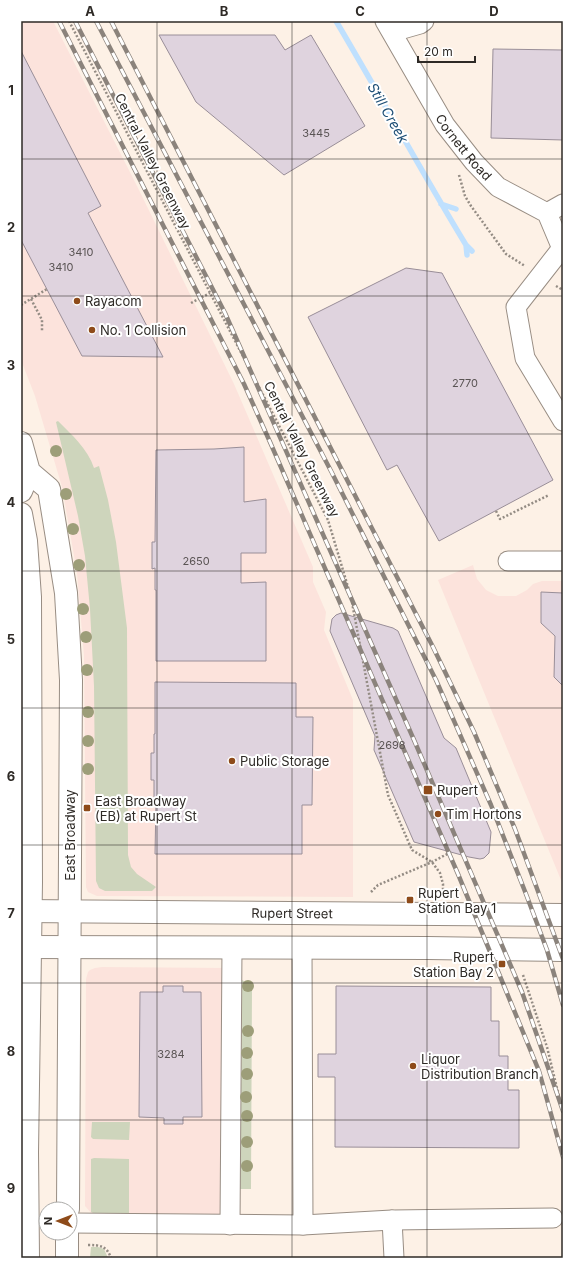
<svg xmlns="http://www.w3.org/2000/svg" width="584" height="1279" font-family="Inter,sans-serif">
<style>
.commercial{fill:#fce3dc}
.green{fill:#ced5bc}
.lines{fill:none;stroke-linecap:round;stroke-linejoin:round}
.stream{stroke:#bfe0fe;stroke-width:5.5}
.building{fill:#dfd3de;stroke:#998e98}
.minor-casing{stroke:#988d83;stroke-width:21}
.major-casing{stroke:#988d83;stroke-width:24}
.path{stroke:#948c84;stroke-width:2.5;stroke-dasharray:2 2;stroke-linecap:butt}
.minor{stroke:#fff;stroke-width:19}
.major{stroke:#fff;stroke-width:22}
.rail-casing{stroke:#8b837c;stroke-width:4.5}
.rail{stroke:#fff;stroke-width:3;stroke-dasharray:9;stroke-linecap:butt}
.tree{fill:#9d9e79}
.grid{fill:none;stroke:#2e2a26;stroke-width:1;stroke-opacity:0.55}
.poi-dot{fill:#8e4b1a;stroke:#fff;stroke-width:1.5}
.labels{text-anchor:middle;stroke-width:4;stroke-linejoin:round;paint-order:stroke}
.number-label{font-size:11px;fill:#5a5454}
.street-label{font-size:13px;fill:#2e2a26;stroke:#fff}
.poi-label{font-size:13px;fill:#2e2a26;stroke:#fff;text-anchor:start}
.water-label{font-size:14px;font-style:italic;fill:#1e4f76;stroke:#fff}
.neatline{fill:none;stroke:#2e2a26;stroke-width:1.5}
.grid-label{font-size:13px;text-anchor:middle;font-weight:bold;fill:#2e2a26}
</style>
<rect width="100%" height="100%" fill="#fdf1e6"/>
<path class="commercial" d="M21 21H53L137 186 234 384 313 567V582L326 612 324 630 353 700V897L97 896 88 892 86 887 84 656 77 573 62 487 35 396 21 360Z
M473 565 477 579 482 585 486 590 498 596H516L527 590 533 584 542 581H563V885L438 580Z
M102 967 227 968 226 1216 92 1214 85 1206 86 979 88 972 90 970 95 968Z"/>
<path class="green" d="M58 421C71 434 88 449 94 468L99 466 108 500 116 542 127 628 128 855 131 867 137 874 156 887 152 891H105L99 888 96 881 94 686 90 609 85 556 78 516 56 422Z
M242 980 252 986 251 1189H240Z
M92 1122H130L129 1140 93 1139 91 1137Z
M94 1158 129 1159V1214L93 1213 91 1212V1159Z
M91 1247H98L104 1249 108 1258H90Z"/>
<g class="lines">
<path class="stream" d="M336 21C380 95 421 171 466 245L472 251
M441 204 456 209
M466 245 467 255"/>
</g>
<path class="building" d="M159 35H275L285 50 311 35 365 126 284 175 196 102Z
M493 49 563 50V140L491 138Z
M21 51 101 206 88 213 163 357 82 356 21 240Z
M406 268 442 273 553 480 439 541 397 465 387 470 308 317Z
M244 447V502L266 499V553H241V583L266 582V661H156V590H155V568L152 569V542H155L156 450 214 449Z
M541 592 563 593V686L554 677 555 636 541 623Z
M341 613 393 628 398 631 444 738 456 748 491 832 489 853 484 858 480 859 469 857 414 842 374 750 375 736 330 631 332 619 336 615Z
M155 682 296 683V717H313L312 805H302V854H155L156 800H154V780H151V753H154V734H155Z
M163 986H183V992H201L202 1117H183V1124H164V1118L139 1117 140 992H163Z
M336 986 491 987V1021H499V1056H508V1090H519V1148L335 1147V1077H318V1054H336Z"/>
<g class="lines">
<defs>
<g id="minor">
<path id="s1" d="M385 21 445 125 474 162 498 187 547 213 563 251"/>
<path d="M392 32 420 24 424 21"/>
<path d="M547 213 563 204"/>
<path d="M562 248 516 307 525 358 563 421"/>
<path d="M508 561H563"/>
<path d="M302 948 303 1225"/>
<path d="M392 1220 394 1258"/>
<path d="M70 1223 303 1225 392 1220 553 1218"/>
<path d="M230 1225 232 948"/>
</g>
<g id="major">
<path d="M21 443 29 472 49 489 66 593 71 680 68 1209"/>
<path d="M21 491 29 472"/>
<path d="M21 514 26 541 30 597 31 882 27 1152 28 1258"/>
<path id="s2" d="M21 911 563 915"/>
<path d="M21 947 428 948 563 950"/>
<path d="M67 1258V1233"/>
</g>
</defs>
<use href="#minor" class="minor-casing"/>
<use href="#major" class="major-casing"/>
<path class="path" d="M69 21 328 520 351 597 388 795 412 850 432 862 440 873 443 884V895
M459 175 465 196 471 206 506 254 525 266
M556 286 563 290
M31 299 42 320V332
M191 303 210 293
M21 305 47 289
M496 511 500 519 549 495
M371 892 378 885 432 862 451 852
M523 975 547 1047 563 1113
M88 1245C100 1245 107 1246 111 1258"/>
<use href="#minor" class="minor"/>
<use href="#major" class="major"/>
<defs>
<path id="rail" d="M59 21 244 384 270 442 458 874 539 1071 563 1157
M75 21 225 313 414 740 522 992 563 1111
M96 21 331 471 436 680 491 805 526 894 547 950 563 1005
M111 21 433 647 474 732 515 829 563 959"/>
</defs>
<use href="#rail" class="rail-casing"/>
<use href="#rail" class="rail"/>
</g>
<g class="tree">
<circle cx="56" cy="451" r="6"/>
<circle cx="66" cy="494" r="6"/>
<circle cx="73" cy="529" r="6"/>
<circle cx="79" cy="565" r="6"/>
<circle cx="83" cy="609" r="6"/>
<circle cx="86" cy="637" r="6"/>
<circle cx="87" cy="670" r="6"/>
<circle cx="88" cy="712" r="6"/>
<circle cx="88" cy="741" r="6"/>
<circle cx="88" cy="769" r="6"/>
<circle cx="248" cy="986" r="6"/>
<circle cx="248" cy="1031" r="6"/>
<circle cx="247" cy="1053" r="6"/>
<circle cx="247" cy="1074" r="6"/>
<circle cx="246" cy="1097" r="6"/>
<circle cx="247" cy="1116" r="6"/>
<circle cx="247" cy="1142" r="6"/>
<circle cx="247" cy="1166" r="6"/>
</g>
<path class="grid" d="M157 21V1258M292 21V1258M427 21V1258M21 159H563M21 296H563M21 434H563M21 571H563M21 708H563M21 845H563M21 983H563M21 1120H563"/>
<g class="poi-dot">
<circle cx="77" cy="301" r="4"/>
<circle cx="92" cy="330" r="4"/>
<circle cx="232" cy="761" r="4"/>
<rect x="423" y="785" width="10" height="10" rx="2"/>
<rect x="83" y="804" width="8" height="8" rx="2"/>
<circle cx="438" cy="814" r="4"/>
<rect x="406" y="896" width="8" height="8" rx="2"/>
<rect x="498" y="960" width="8" height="8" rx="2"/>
<circle cx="413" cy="1066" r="4"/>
</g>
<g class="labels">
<g class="number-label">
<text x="316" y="137">3445</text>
<text x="81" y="256">3410</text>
<text x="61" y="271">3410</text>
<text x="465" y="387">2770</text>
<text x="196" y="565">2650</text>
<text x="392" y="749">2698</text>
<text x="171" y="1058">3284</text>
</g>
<g class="street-label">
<text dy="5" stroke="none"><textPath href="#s1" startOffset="149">Cornett Road</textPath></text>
<text transform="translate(153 161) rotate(63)" y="5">Central Valley Greenway</text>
<text transform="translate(302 449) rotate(63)" y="5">Central Valley Greenway</text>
<text transform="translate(70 835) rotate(-90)" y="5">East Broadway</text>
<text dy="5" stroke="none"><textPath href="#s2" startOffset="271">Rupert Street</textPath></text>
</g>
<g class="poi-label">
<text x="85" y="306">Rayacom</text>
<text x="100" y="335">No. 1 Collision</text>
<text x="240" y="766">Public Storage</text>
<text x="437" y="795">Rupert</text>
<text x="95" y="806">East Broadway<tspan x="95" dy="15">(EB) at Rupert St</tspan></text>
<text x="446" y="819">Tim Hortons</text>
<text x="418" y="898">Rupert<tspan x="418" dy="15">Station Bay 1</tspan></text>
<text x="494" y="962" text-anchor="end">Rupert<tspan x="494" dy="15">Station Bay 2</tspan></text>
<text x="421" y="1064">Liquor<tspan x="421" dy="15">Distribution Branch</tspan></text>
</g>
<g class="water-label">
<text transform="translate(388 113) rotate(60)" y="5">Still Creek</text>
</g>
</g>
<rect width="584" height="1279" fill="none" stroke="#ffffff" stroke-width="44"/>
<g transform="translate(58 1221) rotate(270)"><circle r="19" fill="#ffffff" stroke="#abaaa8"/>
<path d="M0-3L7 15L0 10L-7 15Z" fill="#8e4b1a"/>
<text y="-6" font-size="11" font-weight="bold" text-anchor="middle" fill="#2e2a26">N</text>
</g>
<path d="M418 56v6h57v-6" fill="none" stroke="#2e2a26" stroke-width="2"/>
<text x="424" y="56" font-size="12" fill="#2e2a26" stroke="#ffffff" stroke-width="3" paint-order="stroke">20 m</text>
<rect x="22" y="22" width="540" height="1235" class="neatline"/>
<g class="grid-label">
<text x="90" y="16">A</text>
<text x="224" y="16">B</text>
<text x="360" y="16">C</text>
<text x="494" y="16">D</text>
<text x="11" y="95">1</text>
<text x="11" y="232">2</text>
<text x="11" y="370">3</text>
<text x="11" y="507">4</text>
<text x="11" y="644">5</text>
<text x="11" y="781">6</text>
<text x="11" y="918">7</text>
<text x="11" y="1056">8</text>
<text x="11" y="1193">9</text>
</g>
</svg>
